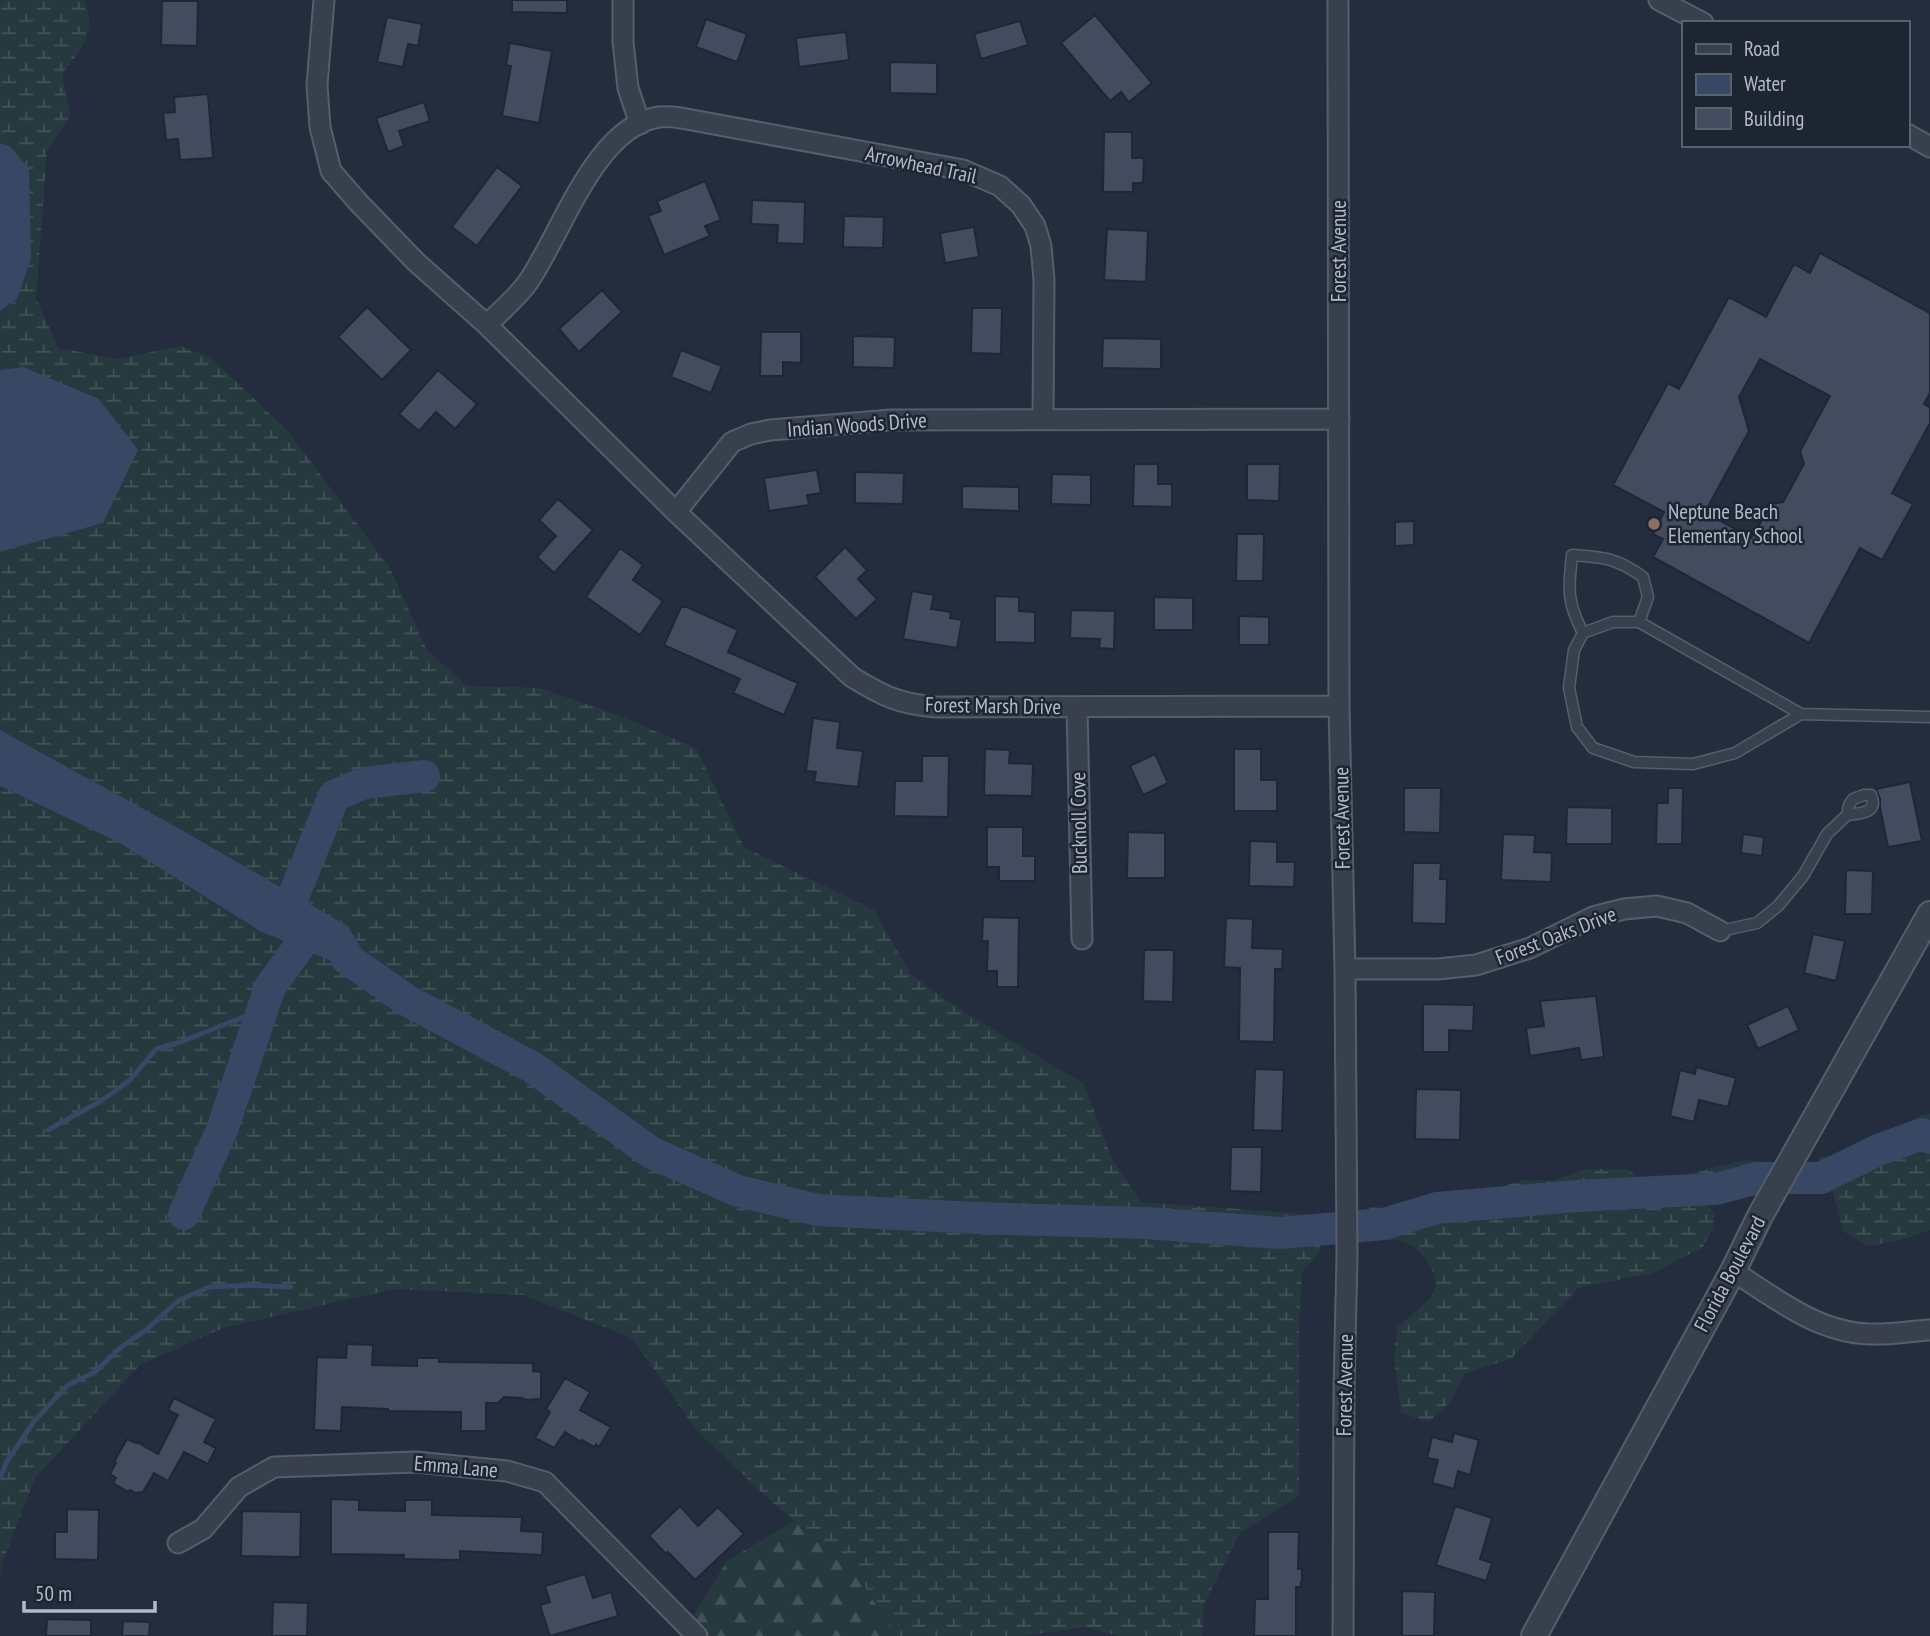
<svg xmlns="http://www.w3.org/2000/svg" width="1930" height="1636" font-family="'PT Sans Narrow',sans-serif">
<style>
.forest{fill:url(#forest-firs)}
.wetland{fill:url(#wetland-marsh)}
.water{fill:#384764}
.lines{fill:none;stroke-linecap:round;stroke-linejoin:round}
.stream{stroke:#384764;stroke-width:5}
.river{stroke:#384764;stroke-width:32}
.building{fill:#434c5f;stroke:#1f2634;stroke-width:2;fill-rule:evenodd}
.service-casing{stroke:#565d6b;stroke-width:13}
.minor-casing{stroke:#565d6b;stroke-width:23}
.tertiary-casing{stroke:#565d6b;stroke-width:28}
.service{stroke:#383f4d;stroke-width:10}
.minor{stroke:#383f4d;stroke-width:19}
.tertiary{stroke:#383f4d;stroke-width:24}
.education-dot{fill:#8d6e63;stroke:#1d2432;stroke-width:2.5}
.labels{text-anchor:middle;stroke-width:5;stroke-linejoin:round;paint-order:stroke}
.street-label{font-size:21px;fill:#b3bac8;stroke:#1d2432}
.poi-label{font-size:21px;fill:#b3bac8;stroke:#1d2432;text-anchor:start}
</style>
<defs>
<pattern id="forest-firs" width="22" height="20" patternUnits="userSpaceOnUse" patternTransform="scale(1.75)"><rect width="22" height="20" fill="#26393e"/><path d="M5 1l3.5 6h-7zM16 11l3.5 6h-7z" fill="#435458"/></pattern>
<pattern id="wetland-marsh" width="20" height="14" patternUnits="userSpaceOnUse" patternTransform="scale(1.75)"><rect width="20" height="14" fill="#26393e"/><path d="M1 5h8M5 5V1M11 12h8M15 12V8" fill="none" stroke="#435458"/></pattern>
</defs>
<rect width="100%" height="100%" fill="#242d3d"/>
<path class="forest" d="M794 1521 854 1570 896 1636H681L727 1561Z"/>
<path class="wetland" d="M0 0H84C98 32 81 49 62 74L70 116 47 151 36 298 58 348 118 359 180 346 210 357 287 430 390 568 427 650 467 686 540 688 617 715 696 748 744 847 874 910 911 975 958 1008 1084 1084 1112 1159 1141 1202 1319 1215 1320 1252 1302 1272 1299 1324V1496L1240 1533 1204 1604 1202 1636H1118L1087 1627 1023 1636H896L854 1570 774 1504 697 1431 632 1338 523 1295 394 1289 223 1328 140 1365 35 1478 2 1563 0 1578V786L118 842 260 931 380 981 348 926 180 829 0 730V552L103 523 23 367 0 370V311L17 299 10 146 0 143Z
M1930 1114V1230L1897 1241 1867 1246 1843 1231 1833 1192 1801 1191 1821 1156 1848 1157 1893 1136 1909 1126 1921 1115Z
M1744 1160 1769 1163 1751 1193 1706 1202 1714 1214 1713 1228 1703 1247 1653 1273 1578 1288 1511 1359 1465 1373 1450 1402 1429 1422 1401 1413 1394 1358 1397 1328C1403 1322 1431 1299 1433 1294 1442 1276 1422 1250 1407 1243 1398 1239 1378 1239 1368 1238L1369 1207 1408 1209 1426 1196 1445 1192 1479 1193 1525 1180 1553 1181 1586 1169H1628L1636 1177 1657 1182Z"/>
<path class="water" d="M0 143 10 146 29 169 31 259 17 299 0 311Z
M23 367 99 399 138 450 103 523 0 552V370Z
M0 730 180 829 348 926 381 982 260 931 118 842 0 786Z"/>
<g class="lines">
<path class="stream" d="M48 1130 101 1101 130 1080 156 1049 181 1042 238 1019 261 1012
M0 1478 7 1461 35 1420 68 1385 95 1372 120 1348 146 1330 178 1301 209 1287 250 1285 291 1287"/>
<path class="river" d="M285 917 334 796 364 783 424 776
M346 958 408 1001 532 1067 652 1153 738 1191 818 1210 977 1218 1145 1223 1280 1233 1384 1224 1437 1208 1576 1196 1716 1189 1757 1178H1821L1878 1150 1922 1134 1930 1138
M184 1214 222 1130 270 987 309 933"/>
</g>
<path class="building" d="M512 0H567V13L512 12Z
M162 1H198L197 46 161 45Z
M1095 15 1152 83 1129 102 1121 92 1110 101 1061 43Z
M387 17 422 24 418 46 408 44 403 67 377 62Z
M706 19 747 34 737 62 696 47Z
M1020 21 1028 45 981 59 974 34Z
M846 32 849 60 799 67 796 38Z
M510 43 552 51 539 123 502 116 511 66 506 65Z
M890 62 937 63V94L890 93Z
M208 94 213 158 180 160 178 139 166 140 163 113 175 112 174 97Z
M424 102 430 121 399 131 404 146 388 152 376 118Z
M1104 132H1132V158H1144L1143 183H1133V192H1103Z
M497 167 522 186 477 246 452 227Z
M705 181 721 220 705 226 710 236 664 255 648 216 661 211 657 201Z
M752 200 805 202 804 244 777 243 778 225 751 224Z
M844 216 884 217 883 248 843 247Z
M974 227 979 257 945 263 940 233Z
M1107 229 1148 231 1146 282 1104 280Z
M1820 253 1930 313V393L1924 404 1930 407V423L1892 493 1913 504 1882 560 1860 548 1809 643 1653 557 1663 539 1653 534 1664 512 1613 485 1668 383 1679 389 1729 297 1766 317 1794 264 1810 273ZM1760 359 1830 396 1800 451 1804 464 1783 502 1772 504 1751 538 1705 512 1749 431 1739 397Z
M602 290 622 312 579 352 559 329Z
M367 307 411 350 382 380 338 337Z
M972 308H1002L1001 354 971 353Z
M761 332H801V363L783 362V376H760Z
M853 336 895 337 894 368 853 367Z
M1103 338 1161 339V369L1102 368Z
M681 350 722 366 711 393 671 377Z
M438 370 477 404 455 429 436 412 419 431 399 414Z
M1134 464H1158V484H1172V507L1133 506Z
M1247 464H1280L1279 501 1247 500Z
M817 470 821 493 807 495 809 505 769 511 764 478Z
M855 472 904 473 903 504 855 503Z
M1052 474 1091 475V505L1051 504Z
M962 486 1019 487V511L962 509Z
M558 499 593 530 554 573 537 557 556 536 539 520Z
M1414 521V545L1395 546V522Z
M1237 534H1264L1263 581H1236Z
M845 547 867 570 858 579 877 599 856 619 815 577Z
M620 548 643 565 633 580 663 601 640 635 586 597Z
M912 591 934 595 931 609 951 612 950 618 962 620 957 648 903 639Z
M995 596 1019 597V611L1035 612V643L995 642Z
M1154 597 1193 598V630H1154Z
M681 607H687L738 630 728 652 798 683 784 715 733 693 740 679 664 645Z
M1071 610 1115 611 1114 649 1099 648 1100 639 1070 638Z
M1239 616 1269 617V645H1239Z
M813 718 840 722 837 748 863 751 858 787 814 782 816 772 806 771Z
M985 749 1010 750 1009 763 1033 764 1032 796 984 795Z
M1234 749H1261V780H1277V811H1234Z
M1155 754 1168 783 1143 795 1130 766Z
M922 756H949L948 817 894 816 895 781H922Z
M1910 782 1922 841 1888 847 1880 807V799L1876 789Z
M1404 788H1441L1440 833 1404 832Z
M1668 788H1683L1682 844H1656L1657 803H1668Z
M1567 807 1612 808V844H1566Z
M987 827H1023V856H1035V881H999V867H987Z
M1128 832 1165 833V878H1127Z
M1503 834 1535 835 1534 852 1552 853 1551 882 1501 880Z
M1743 834 1764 837 1762 856 1741 853Z
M1250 841 1277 842V862H1295L1294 887 1249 886Z
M1413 863H1441L1440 879H1447L1446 924 1412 923Z
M1846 870 1873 871 1872 914H1845Z
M983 917 1019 918 1018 987H997V971H987L988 941H982Z
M1226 918 1253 919 1252 948 1283 949 1282 969H1275L1274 1042 1239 1041 1240 968 1224 967Z
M1813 934 1845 941 1836 981 1804 973Z
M1144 950H1174L1173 1002 1143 1001Z
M1596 996 1604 1057 1581 1060 1579 1048 1530 1056 1526 1028 1544 1026 1540 1001Z
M1423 1004 1474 1005 1473 1031 1449 1030V1052H1423Z
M1788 1006 1799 1030 1758 1049 1747 1025Z
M1696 1067 1736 1078 1728 1107 1699 1100 1694 1122 1670 1116 1680 1070 1695 1074Z
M1255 1069 1284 1070 1282 1131 1253 1130Z
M1416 1089 1461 1090 1460 1140 1415 1139Z
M1231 1147H1262L1261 1192 1230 1191Z
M347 1344 373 1345 372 1365 417 1366V1358H439V1362L533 1363V1371L541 1372V1399L525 1400 523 1398 504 1397 498 1403H486V1431H461V1412L388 1411V1409L342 1407 341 1431 314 1430 317 1357 346 1358Z
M565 1378 590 1392 580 1410 611 1427 599 1447 596 1444 594 1447 582 1440 581 1442 565 1432 554 1448 535 1438 550 1412 546 1409Z
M174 1398 216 1419 204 1442 216 1448 208 1464 184 1452 168 1481 154 1473 143 1492 135 1493 130 1490 128 1492 113 1483 116 1478 110 1474 116 1463 114 1462 127 1439 136 1443 137 1442 158 1454 178 1415 168 1410Z
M1454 1433 1479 1440 1470 1475 1458 1471 1454 1489 1432 1483 1438 1460 1427 1458 1432 1437 1452 1442Z
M331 1499 359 1500V1510L405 1511V1500H432V1515L522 1517 521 1531 543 1532 542 1555 460 1551V1560L404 1559V1555L331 1554Z
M680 1506 698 1526 718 1507 744 1534 695 1580 668 1552 666 1554 649 1536Z
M1455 1506 1492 1518 1480 1559 1492 1563 1486 1581 1436 1565Z
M67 1509 99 1510 98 1560 55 1559V1532H67Z
M242 1511 301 1512 300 1557 241 1556Z
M1268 1532H1299L1298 1569H1302V1582H1301V1587H1296V1636H1254L1255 1599H1268Z
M585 1574 593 1598 611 1592 618 1616 550 1636 540 1605 550 1602 545 1586Z
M1402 1591 1435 1592 1434 1636H1402Z
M273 1602 308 1603 307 1636H272Z
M47 1619 91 1620V1636H46Z
M123 1621 150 1622 149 1636H122Z"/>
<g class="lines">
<defs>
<path id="service" d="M1583 633C1567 602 1568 590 1572 555 1603 557 1617 558 1643 577L1648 597 1639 622
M1801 714 1735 753 1693 764 1634 762 1593 748 1577 727 1569 688 1574 650 1583 633 1613 622H1639L1801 714 1930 717
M1720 931 1757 923 1778 906 1803 876 1827 834 1847 815 1849 805 1853 799 1864 795H1871C1879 814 1859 813 1847 815"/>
<path id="minor" d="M324 0 317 85 320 127 331 171 358 202 416 262 487 325 676 512 852 677C883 696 899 704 936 707L1339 706
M623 0V42L628 88 640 124
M1338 0 1339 706 1345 969 1347 1256 1344 1390 1343 1636
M1659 0 1703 23
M1907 134 1930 147
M487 325C500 311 517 298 528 282 561 235 595 126 659 117 666 116 674 117 681 118L963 170 1000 186 1021 205 1035 226 1041 246 1044 280 1043 419
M676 512 732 442 751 434 770 430 891 420 1339 419
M1077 707 1082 939
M1345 969H1438L1476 965 1530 948 1593 917 1624 909 1657 906 1687 913 1720 931
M1733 1271C1775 1298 1818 1333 1870 1334 1890 1335 1910 1331 1930 1330
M178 1543 203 1529 239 1487 274 1467 416 1462 507 1471 545 1482 697 1636"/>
<path id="tertiary" d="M1534 1636 1733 1271 1760 1216 1930 914"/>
</defs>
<use href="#service" class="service-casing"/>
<use href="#minor" class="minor-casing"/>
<use href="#tertiary" class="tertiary-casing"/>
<use href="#service" class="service"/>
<use href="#minor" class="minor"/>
<use href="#tertiary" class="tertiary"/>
</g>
<circle class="education-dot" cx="1654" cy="524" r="7"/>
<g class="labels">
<g class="street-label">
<text transform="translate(921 165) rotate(12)" y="7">Arrowhead Trail</text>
<text transform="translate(1339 251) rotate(-90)" y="7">Forest Avenue</text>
<text transform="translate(857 425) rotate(-4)" y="7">Indian Woods Drive</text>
<text transform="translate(993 706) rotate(1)" y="7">Forest Marsh Drive</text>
<text transform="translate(1342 818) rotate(-91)" y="7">Forest Avenue</text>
<text transform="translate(1079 823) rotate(-91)" y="7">Bucknoll Cove</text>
<text transform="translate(1556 936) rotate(-21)" y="7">Forest Oaks Drive</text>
<text transform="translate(1730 1274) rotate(-62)" y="7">Florida Boulevard</text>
<text transform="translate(1345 1385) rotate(-89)" y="7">Forest Avenue</text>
<text transform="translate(456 1467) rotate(5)" y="7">Emma Lane</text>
</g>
<g class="poi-label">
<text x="1668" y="519">Neptune Beach<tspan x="1668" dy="24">Elementary School</tspan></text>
</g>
</g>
<rect x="1682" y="21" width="228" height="126" fill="#1d2432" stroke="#59606e" stroke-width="2"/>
<rect x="1696" y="44" width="35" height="10" fill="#383f4d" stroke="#59606e" stroke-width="2"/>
<text x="1744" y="56" font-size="21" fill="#b3bac8">Road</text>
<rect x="1696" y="74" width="35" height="21" fill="#384764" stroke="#59606e" stroke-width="2"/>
<text x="1744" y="91" font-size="21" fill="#b3bac8">Water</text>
<rect x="1696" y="108" width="35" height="21" fill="#434c5f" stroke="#59606e" stroke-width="2"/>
<text x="1744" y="126" font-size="21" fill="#b3bac8">Building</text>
<path d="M24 1601v10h131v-10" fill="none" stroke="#b3bac8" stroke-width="3.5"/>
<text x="35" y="1601" font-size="21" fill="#b3bac8" stroke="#1d2432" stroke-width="5" paint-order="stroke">50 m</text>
</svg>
